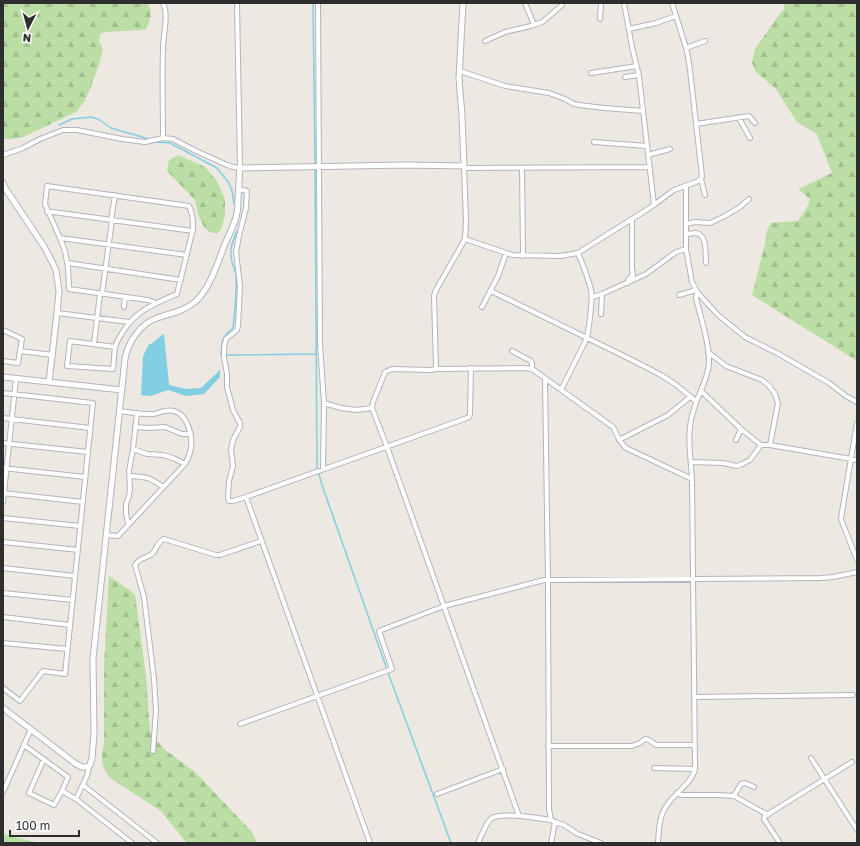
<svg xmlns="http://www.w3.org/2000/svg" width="860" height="846" font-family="'Golos Text',sans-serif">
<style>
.forest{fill:url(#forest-firs)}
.water{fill:#81cfe3}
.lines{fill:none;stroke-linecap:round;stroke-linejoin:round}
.stream{stroke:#81cfe3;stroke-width:1.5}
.minor-casing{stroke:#b2b4bc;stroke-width:6}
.tertiary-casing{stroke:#b2b4bc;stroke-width:7}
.minor{stroke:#fff;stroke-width:4}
.tertiary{stroke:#fff;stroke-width:5}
</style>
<defs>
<pattern id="forest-firs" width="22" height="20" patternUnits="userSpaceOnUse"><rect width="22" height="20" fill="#bbdea4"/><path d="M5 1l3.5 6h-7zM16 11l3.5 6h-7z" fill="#a1bf8e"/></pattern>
</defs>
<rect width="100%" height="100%" fill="#ede8e2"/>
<path class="forest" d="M3 3H147C154 11 150 21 146 29 131 32 116 30 101 33L99 41 103 49 99 64 91 87 84 102 76 112 23 137 13 139H4L3 138Z
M784 3H857V361L752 295 765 244 767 231 771 223 798 221 809 204V198L798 189 832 173 817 134 797 122 776 89 756 72 752 63 755 49 779 15 784 9Z
M178 155 205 167 217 181 225 200V214L221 230 217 233 209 232 204 227 198 214 195 200 167 171 169 160Z
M109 576 135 594 146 676 150 733 164 749 195 772 252 832 257 843H188L185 841 161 811 110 778C100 765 101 758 104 743V666Z
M3 834 39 843H3Z"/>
<path class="water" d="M164 334 169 385 186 389 201 388 220 370V377L204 394 186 396 168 390 151 396 141 395 143 356 149 344H151L162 335Z"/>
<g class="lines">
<path class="stream" d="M313 3 315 165
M59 125 72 119 91 117 98 119 111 128 149 139
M156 142 170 143 217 168 229 183 232 191 234 204
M315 169 317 467 322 485 390 678 451 843
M237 231C232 243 229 250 232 262 233 266 235 270 236 274 237 292 235 310 233 328 221 338 222 341 221 355L316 354"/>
<defs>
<path id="minor" d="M163 3C169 15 163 35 163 49 162 78 163 108 163 138
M318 3 320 345 324 403 323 469
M525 3 534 25
M624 3 632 47 639 76 654 205
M600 19 601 3
M629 29 656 23 676 16
M485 41 505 32 531 26 542 22 547 18 562 5V3
M686 48 705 41
M460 71 505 86 549 93 565 99 574 104 579 105 604 108 643 111
M591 73 637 66
M625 77 639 75
M739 118 750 138
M696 124 749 116 755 123
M594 142 647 146
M3 155 23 148 40 139 63 130H77L122 139 145 142 163 138 173 139 196 151 227 165 233 167 240 168 237 3
M648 155 670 149
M464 168 649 167
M522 168 523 252 522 256
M701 179 705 195
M239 189 247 191 246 208 239 236 236 252 240 286 238 326 237 330 226 339 224 347V357L227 374V387L233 410 240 423V427L233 440 231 450 233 466 229 481 228 498 229 501H233L246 497 467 418 469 417 470 414 471 368
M47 212H53L193 231
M111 220 115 195
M686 224 695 222 710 223 723 217 740 207 749 199
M686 234C689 234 693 233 696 233 708 235 705 255 706 263
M60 238 187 255
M465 239 506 253 513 255 560 256 578 253 651 207 674 190 696 182 701 179 702 176 690 70 687 51 672 3
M68 263 181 280
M628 283V280L633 275 632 269V219
M491 291 630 359 661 375 675 384 696 401
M697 292 718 315 745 337 777 353 805 369 829 383 846 396 857 402
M102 294 112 220
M679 295 696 290
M592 297 602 294 646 274 676 252 686 249
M124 307 125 297
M482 307 498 276 506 253
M57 313 129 322
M601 314 602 294
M3 330 22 339 18 363 3 361
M94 344 100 294
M115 347 70 341 67 366 113 369C114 362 114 354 115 347 117 341 120 336 124 330 137 310 156 303 177 294L193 229C193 221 193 213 189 206L47 186 45 204 60 238 65 251 68 268 69 289 148 300 156 303
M20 351 53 355
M512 351 531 361 532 363V369
M708 352 726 366 762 380 767 384 770 387 775 394 778 403 770 445
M436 369 434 296 436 290 465 239 466 222 464 166
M545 379 548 581 549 809 551 820 555 822 551 843
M561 390 587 338C589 326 593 301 591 290 588 277 583 265 578 253
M701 391 741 429 761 445H770L857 460
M3 393 93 403 65 674 43 671 20 701 3 688
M324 403 341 408 357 410 372 408
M3 418 90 428
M857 423 842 512 841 519 857 560
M135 427 149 428 165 427 182 434H191
M619 440 668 415 690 397
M736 440 741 429
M3 443 88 452
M133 449 147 454 163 455 173 458 185 464
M691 462 723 463 737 466 740 465 750 460 761 445
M3 468 85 477
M130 476C147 477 149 477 163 487
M3 493 83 502
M246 497 370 843
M3 502 16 379
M3 518 80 526
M128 524 126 513V504L129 496 130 489 129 471 133 449 137 413
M106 535 118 536 185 464C191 454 193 443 190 432 187 419 179 408 165 411 161 411 157 414 153 414 144 415 129 412 119 411
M3 542 78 550
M3 568 75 576
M3 593 73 600
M3 617 70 625
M3 643 67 649
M694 697 853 695
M240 724 392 669 379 631 444 606 544 580 821 578 833 577 857 572
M24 745 68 777 62 791 54 805 29 793 44 759
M548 746H632L640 743 645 739 649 740 656 745H695
M153 751 156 710 154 679 144 597 135 565C140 557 145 559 152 554 157 549 158 541 164 539L216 555H220L261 541
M811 758 857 830
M654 768 695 769
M83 785 157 843
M62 791 76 799 132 843
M3 792 31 729
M677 793 681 795H719L734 796 768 815
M437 794 503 769
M734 796 741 784 745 783 754 787
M76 799 87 776 89 767
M519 816 387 447 372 408 373 402 385 372 392 369 430 370 436 369 523 368 532 369 613 427 620 441 626 448 692 479
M555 822 564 825 578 834 601 843
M478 843C481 837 486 822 492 818 502 812 538 818 551 820
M658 843C659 827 659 814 670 801 678 791 692 782 695 769L692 479C691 457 686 435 693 412 697 396 708 380 709 363 709 341 701 319 696 298L697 292 692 282 686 249V187
M780 843 764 819 765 816 852 762"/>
<path id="tertiary" d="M3 183 5 188 45 248 56 270 59 291 57 313 49 382
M3 377 122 390
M3 708 76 764 82 767H87L90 765 92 758 94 734 93 659 125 359C128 342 140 324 157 318 171 313 185 311 196 301 210 288 218 262 225 244 229 234 235 224 237 213 238 208 238 203 238 198 239 188 239 178 240 168L406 165 464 166 462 116 459 78 463 3"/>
</defs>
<use href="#minor" class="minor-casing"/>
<use href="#tertiary" class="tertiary-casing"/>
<use href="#minor" class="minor"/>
<use href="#tertiary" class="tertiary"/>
</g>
<rect width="860" height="846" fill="none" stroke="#2e2e2e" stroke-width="8"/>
<g transform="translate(28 28) rotate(186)" stroke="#ffffff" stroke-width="3" paint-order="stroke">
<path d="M0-3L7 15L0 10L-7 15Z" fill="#2e2e2e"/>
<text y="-6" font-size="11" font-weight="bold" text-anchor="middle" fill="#2e2e2e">N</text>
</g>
<path d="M10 830v6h69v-6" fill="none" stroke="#2e2e2e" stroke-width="2"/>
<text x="16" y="830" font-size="12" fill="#2e2e2e" stroke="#ffffff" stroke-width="3" paint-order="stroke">100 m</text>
</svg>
